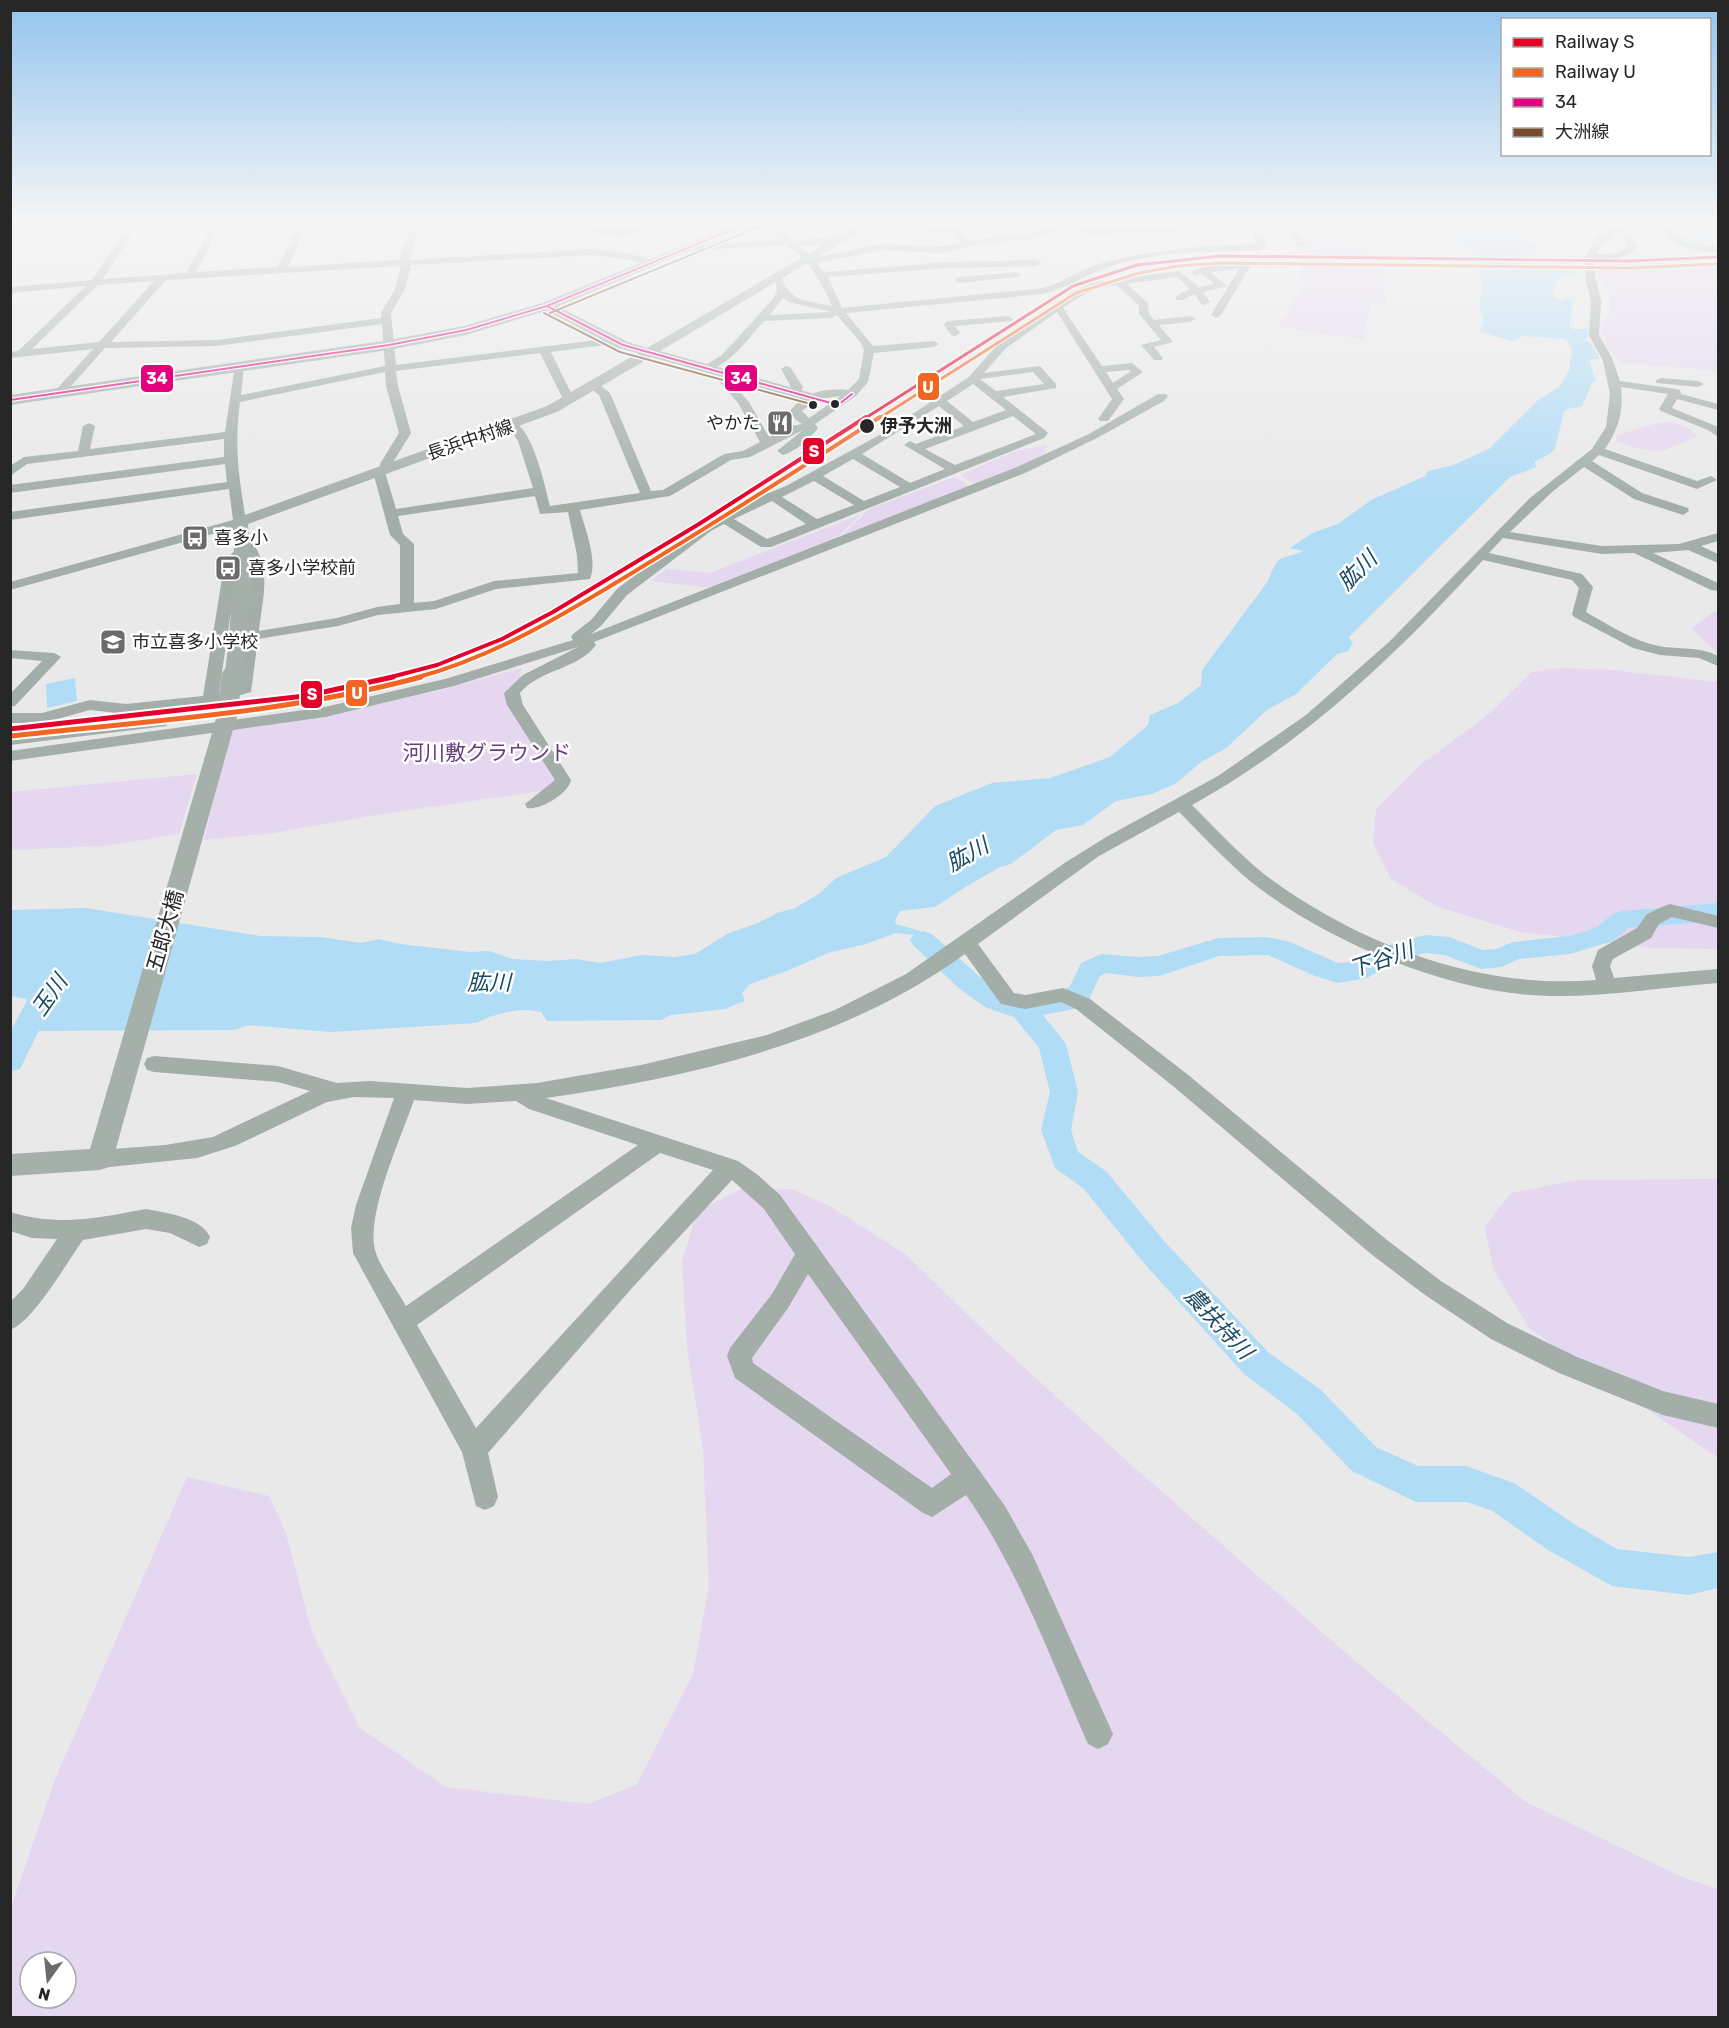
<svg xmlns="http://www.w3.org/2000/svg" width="1729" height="2028" font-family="Rubik,'Noto Sans JP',sans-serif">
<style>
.green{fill:#e5d7f0;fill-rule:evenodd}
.water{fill:#b1dcf6}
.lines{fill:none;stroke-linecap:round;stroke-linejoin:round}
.river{fill:#b1dcf6;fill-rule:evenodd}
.minor{fill:#a3aea8;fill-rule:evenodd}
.major{fill:#a6b0aa;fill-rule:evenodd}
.highway{fill:#a2aca6;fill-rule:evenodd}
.major-bridge-far1{stroke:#a6b0aa;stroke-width:16}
.major-bridge{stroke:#a6b0aa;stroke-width:21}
.bus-1-casing{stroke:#fff;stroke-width:4.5}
.bus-2-casing{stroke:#fff;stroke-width:4.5}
.bus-1{stroke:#e5007d;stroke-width:2}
.bus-2{stroke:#7a4b2a;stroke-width:2}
.rail-1-far2-casing{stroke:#fff;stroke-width:5}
.rail-1-far1-casing{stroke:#fff;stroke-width:7}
.rail-1-casing{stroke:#fff;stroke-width:9}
.rail-2-far2-casing{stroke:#fff;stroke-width:5}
.rail-2-far1-casing{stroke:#fff;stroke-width:7}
.rail-2-casing{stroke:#fff;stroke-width:9}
.rail-1-far2{stroke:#e4002b;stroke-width:3}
.rail-1-far1{stroke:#e4002b;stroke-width:4}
.rail-1{stroke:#e4002b;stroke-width:5}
.rail-2-far2{stroke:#f26522;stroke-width:3}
.rail-2-far1{stroke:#f26522;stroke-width:4}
.rail-2{stroke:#f26522;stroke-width:5}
.bus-dot{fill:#282728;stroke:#fff;stroke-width:2}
.labels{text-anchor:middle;stroke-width:5;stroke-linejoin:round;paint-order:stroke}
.far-poi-label{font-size:18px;fill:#282728;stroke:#fff;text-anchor:start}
.far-stop-label{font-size:18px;font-weight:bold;fill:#282728;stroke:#fff;text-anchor:start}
.far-street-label{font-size:18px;fill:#282728;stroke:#fff}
.park-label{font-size:21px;fill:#663e7e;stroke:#fff}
.street-label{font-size:21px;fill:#282728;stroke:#fff}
.water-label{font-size:22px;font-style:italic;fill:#1a4a63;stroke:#fff}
.line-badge{stroke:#fff;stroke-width:2}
.badge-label{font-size:16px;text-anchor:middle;font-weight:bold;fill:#fff}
</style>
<rect width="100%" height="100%" fill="#e9e9ea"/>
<path class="green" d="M1293 219H1333L1352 246H1365C1381 263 1385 281 1386 304L1371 303 1363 339 1277 327 1288 313 1304 280 1299 279 1304 245Z
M1698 262 1718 270V371L1621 363 1606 346V338L1601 331 1605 318 1610 314 1609 291 1597 276 1599 264Z
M1673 422 1686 426 1698 436 1662 451 1640 449 1616 442 1617 435 1657 423Z
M1047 445 1041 458 978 486 960 475 1015 451Z
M955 477 970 487 843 535 869 509Z
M862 514 838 536 817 548 711 588 650 581 667 569 710 573Z
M1713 612H1718V654L1692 629Z
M522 668 519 683 512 693 558 782 548 790 376 815 274 833 204 840 230 730 327 716 449 688Z
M1560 668 1613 670 1718 682V949L1654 948 1520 932 1438 907 1391 879 1373 842 1376 809 1420 765 1490 713 1532 672Z
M197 774 179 834 105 846 11 850V792Z
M1718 1179V1458L1530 1329 1493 1269 1485 1226 1511 1193 1577 1180Z
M743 1188 792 1189 830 1206 905 1254 994 1340 1127 1461 1355 1661 1526 1802 1682 1877 1718 1889V2017L11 2018V1907L56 1777 187 1477 269 1496 286 1533 312 1632 360 1728 446 1787 588 1804 637 1784 693 1674 709 1586 703 1449 687 1348 682 1262 697 1212ZM30 1962H66V1998H30Z"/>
<path class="water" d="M1445 219H1507L1533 244 1584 243 1536 245 1538 253 1521 256 1528 264 1562 265 1577 274V276L1563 275 1556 282 1552 296 1563 301 1565 297 1573 301 1569 326 1573 329H1587L1589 338 1586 337 1585 340 1593 346 1600 359H1590L1594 378 1597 379 1592 383 1582 407 1567 409 1564 412 1555 448 1551 453 1534 462 1537 467 1510 477 1349 637 1353 643 1348 651 1337 654 1296 694 1267 710 1225 749 1201 762 1175 784 1152 794 1116 801 1083 825 1056 830 1011 864 1000 867 967 886 935 907 900 911 895 920 896 924 920 931 921 937 931 941 937 949 934 952 915 935 896 933 866 944 828 953 787 971 750 984 742 993 745 1001 725 1009 671 1015 661 1020 547 1021 541 1012C518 1007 496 1013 476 1023L330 1032 249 1025 234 1030 34 1031 15 1025 29 1011 27 999 11 996 10 910 86 908 260 936 321 937 361 943 379 939 400 944 470 952 489 951 512 959 548 961 577 959 600 963 642 955 674 957 695 954 729 933 758 923 777 913 795 908 819 894 836 878 886 857 935 806 992 783 1050 778 1110 757 1148 725 1150 715 1178 703 1201 685 1202 670 1268 581C1279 551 1281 561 1304 551L1290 548 1312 533 1338 524 1371 500 1425 476 1428 471 1453 465 1489 449 1538 400 1559 387 1569 371 1572 349 1566 339 1523 336 1513 341 1480 332 1483 319 1479 307 1482 292 1478 256C1470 251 1467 244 1458 241L1459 234 1454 228 1447 225Z
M75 678 77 701 47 708 46 684Z"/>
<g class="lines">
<path class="river" d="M1718 226V234L1708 236 1706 242 1684 247 1678 243 1680 240 1695 237 1697 231Z
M1718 903V921L1628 928 1613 941 1570 954 1519 959 1501 967 1481 969 1445 955 1425 953 1393 963 1367 978 1338 983 1315 976 1268 955 1219 956 1159 976 1138 977 1106 973 1100 976 1089 999 1074 1009 1043 1015 1066 1044 1078 1092 1071 1130 1078 1152 1106 1171 1165 1242 1268 1352 1321 1390 1376 1447 1418 1466H1466L1514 1483 1574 1524 1617 1549 1689 1557 1718 1552V1588L1689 1595 1612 1586 1548 1550 1491 1510 1466 1502H1416L1352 1471 1297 1414 1244 1374 1143 1262 1084 1189 1055 1168 1041 1130 1050 1092 1039 1048 1014 1017 987 1008 962 991 914 946 910 940 914 934 923 931 932 934 980 977 1005 994 1021 997 1059 993 1070 986 1081 963 1102 954 1138 957 1158 956 1218 938 1268 937 1290 942 1338 963 1353 962 1375 949 1425 935 1449 937 1483 950 1496 949 1513 942 1570 936 1595 928 1613 914 1622 911Z
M45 986 54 989 58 996 49 1010 20 1069 10 1072V1032L29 997 36 989Z"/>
<path class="minor" d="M22 219H31L10 241V232Z
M133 219H141L103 279 186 273 216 219H224L196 272 278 267 301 219H309L288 267 399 260 414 219H422L409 260 593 249 626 253 656 261 658 263 653 266 626 259 593 255 411 265 405 289 391 313 396 365 613 338 618 341 613 344 551 352 574 399 568 402 564 401 540 353 396 371 398 386 411 433 392 464V469L385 472 396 509 533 488 518 441 507 425 513 422C533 428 545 487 550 506L640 493 599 395 589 387V383H597L610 393 651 491 663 490 724 454 743 451 760 442 738 403 719 381 732 373 737 376 731 382 749 402 769 437 791 426 802 424 796 420 790 411C805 392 825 388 848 390L859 379 864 350 861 343 837 315 832 318 764 321C747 340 731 364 706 371L701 368 722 355 771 301 777 292 775 278H781C794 304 805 300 832 306 821 281 809 259 785 245L687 251 682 248 687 245 780 240 765 227 745 228 741 225 742 223 773 219 776 224 786 219H797L779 229 793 241C807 240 828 234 841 242L836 245 799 246 813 258 881 244 940 247 960 243 951 233 927 232 923 229 927 226 956 228 968 219H977L960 234 969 241C1000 234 1032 237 1061 224L1059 221 1060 219H1082L1076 223 1091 229 1219 224 1223 227 1219 230 1090 235 1069 227 1027 240 990 242 940 253 881 250 817 263 824 272 949 262 1036 260 1041 263 1036 266 949 268 828 277 842 308 1043 288C1063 283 1079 270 1099 264 1149 249 1204 246 1256 244L1250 219H1258L1266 245 1259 250C1211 251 1147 252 1103 269 1082 277 1065 289 1043 294L846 313 873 346 934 341 939 344 934 347 874 353 868 382 856 396 815 424 818 428C808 440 798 450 783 455L777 451 803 430 750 457 731 460 670 496 580 510C585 529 598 560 590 579L496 589 436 609 378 615 338 626 258 639 251 692 200 707 126 714 90 710 43 723H10V713H42L90 700 126 704 203 696 223 572 227 558 241 545 236 539 238 536H248C273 568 263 593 259 631L337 618 377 607 400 604V545L390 535 373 472 380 469V464L399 433 386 386 385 372 240 402C234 449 239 476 246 522L245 525 10 590V582L233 520 229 489 10 520V512L227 482 225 464 10 493V485L224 457V439L27 464 10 476V466L24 457 78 451 83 426 89 423 95 426 90 449 225 432 235 365 239 364 244 367 241 395 385 366 382 324 217 346 105 348 63 395H55V391L93 349 10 358V352L18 351 86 286 10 293V287L92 280ZM401 266 395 289 381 313V318L217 340 111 342 166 280ZM154 281 99 342 32 349 98 285ZM783 298 789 302 831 312 770 315ZM841 396 809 418 802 411 818 399ZM535 496 540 514 568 512 577 555 578 573 494 581 434 601 414 603V544L403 534 398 516ZM247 553 251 573 239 686 219 692 237 572 240 559Z
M563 219C587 219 608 234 634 229L642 219H652L640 233C617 239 582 234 563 219Z
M856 219H875L876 221 872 224Z
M1285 219H1293L1306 245 1304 247H1298Z
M1636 219H1649C1631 232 1609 231 1596 253 1606 256 1619 255 1627 246L1623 239 1628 236 1631 237 1637 246C1626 260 1611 260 1595 260V276L1601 301 1599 335 1612 358 1620 381 1676 389 1680 390 1681 394 1718 404V410L1677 399 1672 408 1716 426 1718 428V437L1708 430 1661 411 1659 409 1668 394 1621 387C1624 411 1618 430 1605 449L1697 481 1711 476 1717 480 1697 489 1599 455 1592 461 1642 493 1688 508 1689 511 1683 515 1634 499 1584 467 1552 492 1510 532 1602 546 1679 544 1718 533V541L1701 546 1718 554V563L1688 550 1653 553 1718 583V591L1711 590 1634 553 1602 554 1503 538 1489 553 1582 574 1593 587 1586 612C1609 625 1633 641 1659 646 1679 650 1699 646 1718 656V666L1699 658 1660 655 1633 648 1574 617 1572 614 1579 588 1572 580 1483 560C1396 655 1306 742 1192 805 1215 828 1238 853 1264 874 1357 944 1479 990 1596 980L1592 966 1598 950 1637 928 1647 914 1664 906 1670 904 1718 916V928L1672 917 1659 924 1651 938 1613 959 1610 966 1614 978 1718 969V983C1663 987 1607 997 1551 996 1453 995 1326 942 1250 881 1225 860 1202 835 1179 812L1099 856 978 944 1014 993 1025 995 1063 988 1090 999 1187 1074 1387 1240 1441 1281 1507 1323 1577 1357 1663 1391 1718 1404V1428L1663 1415 1559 1373 1491 1339 1425 1295 1371 1254 1173 1086 1076 1009 1061 1002 1025 1009 1001 1004 965 954C844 1042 692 1077 546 1098L738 1161 758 1175 780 1195 1005 1506 1033 1556 1113 1734 1108 1744 1098 1749 1088 1744C1051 1660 1019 1570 966 1495L932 1517 923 1513 735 1378 727 1356 730 1348 772 1294 795 1254 764 1209 732 1180 632 1288 488 1453 498 1497 494 1506 485 1510 476 1506 462 1452 353 1253 351 1228 356 1205 394 1098 354 1097 327 1102 235 1146 197 1158 100 1168 92 1165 89 1159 92 1153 100 1150 165 1145 213 1137 310 1091 278 1082 154 1072 147 1070 144 1064 147 1058 154 1056 278 1066 337 1083 370 1081 467 1088 537 1083 641 1065 767 1035 835 1010 906 974 1066 862 1108 836 1218 776 1306 715 1389 642 1530 498 1592 449 1606 427 1610 394 1603 361 1589 335 1591 301 1585 276V257L1593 243 1600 235ZM414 1100 467 1104 516 1101 529 1109 638 1145 406 1306C398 1291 379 1266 375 1250 366 1213 401 1138 414 1100ZM660 1153 713 1170 476 1428 417 1325ZM808 1274 951 1474 932 1488 753 1363 752 1358 788 1308Z
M1661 219H1676L1662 224C1680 239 1694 246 1718 246V252C1691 253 1669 243 1651 223Z
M1246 262 1251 265 1221 315 1216 318 1211 315 1239 269 1211 272 1227 286 1203 292 1210 302 1205 305 1201 304 1195 294 1182 300H1176V296L1190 289 1177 277 1127 284 1148 303 1149 314 1154 320 1190 316 1195 319 1190 322 1159 325 1173 342 1154 347 1163 358 1162 360H1154L1141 345 1161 340 1139 314V306L1117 285C1095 288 1081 295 1063 308L1102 366 1132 363 1143 372 1117 389 1124 399 1108 421H1100L1098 419 1112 399 1057 312 1006 348 984 373 1040 366 1056 384V388L1003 397 1046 431 1048 433 1044 438 771 547H761L724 524 711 531 627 595 601 626 591 634 1017 467 1089 434 1158 394H1166L1168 396 1164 401 1097 438 1025 473 594 642 596 645C577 670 540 669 520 693L523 705 571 780C569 793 540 811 527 808L525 804 555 780 507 705 504 693 523 675 578 647 454 686 325 717 10 761V751L325 707 445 679 573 640 571 637 573 634 591 620 617 589 701 525 742 504 786 486 885 432 969 377 998 344 1076 290 1095 282 1179 271 1199 287 1214 284 1201 273 1195 275 1190 272 1203 267ZM1129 370 1131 371 1113 383 1106 372ZM1033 372 1044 384 996 391 980 379ZM973 384 1006 410 973 422 947 401ZM939 406 964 426 916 444 910 441 904 445 945 469 910 483 862 454ZM1013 416 1036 434 955 465 925 449ZM853 459 900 487 864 501 823 476ZM814 481 854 505 817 519 782 497ZM772 501 806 524 767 539 734 519Z
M1016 272 1021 275 1019 277 959 283 954 280 959 277Z
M1008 316 1013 319 1012 321 955 326 960 333 955 336 951 335 943 324 948 321Z
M786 366 790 367 803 387 799 395 795 396 789 393 791 387 781 369Z
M1661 378 1698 381 1704 384 1698 387 1657 383 1655 381Z
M10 650 54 653 61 657 15 706 10 707V694L42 661 10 658Z
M160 718 168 723 166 726 10 745V735Z
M146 1209C166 1213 201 1217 210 1237L207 1244 199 1247 170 1233 146 1229 83 1240C67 1262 34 1321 10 1330V1302L23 1289 57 1239 32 1238 10 1231V1212C60 1227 97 1218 146 1209Z"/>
<path class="major" d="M868 219H881L660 351 815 394 817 397 815 400H805L651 357 557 412 248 524 252 564 247 635 244 639H232L229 635 235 564 232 522 234 519 547 406 638 353 618 348 543 309 541 306 543 303H551L628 342 647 348Z
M226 713 233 715 236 719 113 1159 109 1167 100 1170 10 1176V1154L90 1149 216 719 219 715Z"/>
<path class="highway" d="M747 219H764L552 309 466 335 389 350 10 405V395L389 340 464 326 542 303Z"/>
<path class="major-bridge-far1" d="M232 678 238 635"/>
<path class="major-bridge" d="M226 719 232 677"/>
<defs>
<path id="bus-1" d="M547 306 623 345 838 405 852 394
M10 400 389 345 466 330 547 306 758 219"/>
<path id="bus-2" d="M544 313 620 352 818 406
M550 313 761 226"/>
</defs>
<use href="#bus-1" class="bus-1-casing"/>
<use href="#bus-2" class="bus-2-casing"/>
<use href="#bus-1" class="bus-1"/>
<use href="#bus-2" class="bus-2"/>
<defs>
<path id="rail-1-far2" d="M864 419 1073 286 1137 265 1220 256 1630 261 1718 257"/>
<path id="rail-1-far1" d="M387 678 437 665 502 639 553 612 699 524 866 417"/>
<path id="rail-1" d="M10 729 305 696 393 677"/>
<path id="rail-2-far2" d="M878 419 1076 293 1139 273 1178 266 1220 263 1630 268 1718 264"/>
<path id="rail-2-far1" d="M415 678C494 657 563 615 632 573 716 522 798 470 880 417"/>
<path id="rail-2" d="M11 736C148 721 287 713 421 677"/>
</defs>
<use href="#rail-1-far2" class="rail-1-far2-casing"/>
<use href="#rail-1-far1" class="rail-1-far1-casing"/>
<use href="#rail-1" class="rail-1-casing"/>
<use href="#rail-2-far2" class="rail-2-far2-casing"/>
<use href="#rail-2-far1" class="rail-2-far1-casing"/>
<use href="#rail-2" class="rail-2-casing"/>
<use href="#rail-1-far2" class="rail-1-far2"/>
<use href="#rail-1-far1" class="rail-1-far1"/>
<use href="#rail-1" class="rail-1"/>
<use href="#rail-2-far2" class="rail-2-far2"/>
<use href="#rail-2-far1" class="rail-2-far1"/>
<use href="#rail-2" class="rail-2"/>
</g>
<linearGradient id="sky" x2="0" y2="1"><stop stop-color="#92c4ee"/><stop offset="0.44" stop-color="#f5f5f6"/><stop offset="1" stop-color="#f5f5f6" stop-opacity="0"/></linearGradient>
<rect width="1729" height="503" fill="url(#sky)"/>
<defs>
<symbol id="restaurant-square" viewBox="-11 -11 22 22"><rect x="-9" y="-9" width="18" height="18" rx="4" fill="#6c6b6c" stroke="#fff"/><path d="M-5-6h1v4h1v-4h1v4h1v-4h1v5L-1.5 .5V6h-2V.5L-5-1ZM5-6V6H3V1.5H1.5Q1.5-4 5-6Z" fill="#fff"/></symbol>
<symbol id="bus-square" viewBox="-11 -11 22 22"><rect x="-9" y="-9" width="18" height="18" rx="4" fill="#6c6b6c" stroke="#fff"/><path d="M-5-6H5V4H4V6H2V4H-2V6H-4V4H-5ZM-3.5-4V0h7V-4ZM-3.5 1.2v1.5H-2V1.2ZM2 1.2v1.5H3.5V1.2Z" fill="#fff"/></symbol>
<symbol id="school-square" viewBox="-11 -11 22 22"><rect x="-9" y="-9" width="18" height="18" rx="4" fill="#6c6b6c" stroke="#fff"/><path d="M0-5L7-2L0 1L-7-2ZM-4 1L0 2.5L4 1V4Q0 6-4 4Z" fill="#fff"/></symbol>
</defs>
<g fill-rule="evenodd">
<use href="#restaurant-square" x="765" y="408" width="30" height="30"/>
<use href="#bus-square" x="180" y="523" width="30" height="30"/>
<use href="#bus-square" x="213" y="553" width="30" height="30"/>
<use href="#school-square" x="98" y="627" width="30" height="30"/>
</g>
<g class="bus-dot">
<circle cx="835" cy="404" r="5"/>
<circle cx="813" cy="405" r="5"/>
<circle cx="867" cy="426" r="8"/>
</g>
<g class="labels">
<g class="far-poi-label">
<text x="760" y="429" text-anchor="end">やかた</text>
<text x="214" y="544">喜多小</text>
<text x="248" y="574">喜多小学校前</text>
<text x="132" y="648">市立喜多小学校</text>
</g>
<g class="far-stop-label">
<text x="880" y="432">伊予大洲</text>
</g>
<g class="far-street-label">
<text transform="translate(470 440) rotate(-19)" y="6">長浜中村線</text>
</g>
<g class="park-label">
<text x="487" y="760">河川敷グラウンド</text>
</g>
<g class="street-label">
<text transform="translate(165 931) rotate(-74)" y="7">五郎大橋</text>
</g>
<g class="water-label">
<text transform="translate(1357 570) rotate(-45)" y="8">肱川</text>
<text transform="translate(967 854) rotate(-29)" y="8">肱川</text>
<text transform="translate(1381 959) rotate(-19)" y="8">下谷川</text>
<text x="489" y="990">肱川</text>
<text transform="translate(49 995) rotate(-55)" y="8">玉川</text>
<text transform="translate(1219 1323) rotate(47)" y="8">農扶持川</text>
</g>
</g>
<g class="line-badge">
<rect x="724" y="364" width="34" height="28" rx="6" fill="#e5007d"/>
<rect x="140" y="364" width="34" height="29" rx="6" fill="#e5007d"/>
<rect x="917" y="372" width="23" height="29" rx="6" fill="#f26522"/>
<rect x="802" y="437" width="23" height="28" rx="6" fill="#e4002b"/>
<rect x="345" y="679" width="23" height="28" rx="6" fill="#f26522"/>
<rect x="300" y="680" width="23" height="29" rx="6" fill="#e4002b"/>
</g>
<g class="badge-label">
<text x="741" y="384">34</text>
<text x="157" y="384">34</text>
<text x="928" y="393">U</text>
<text x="814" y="457">S</text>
<text x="357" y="699">U</text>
<text x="312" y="700">S</text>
</g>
<rect width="1729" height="2028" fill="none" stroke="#282728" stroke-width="24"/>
<rect x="1501" y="18" width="210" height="138" fill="#ffffff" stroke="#a9a9a9" stroke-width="1.5"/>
<rect x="1513" y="38" width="30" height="9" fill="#e4002b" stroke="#a9a9a9" stroke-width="1.5"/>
<text x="1555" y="48" font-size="18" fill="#282728">Railway S</text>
<rect x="1513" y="68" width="30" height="9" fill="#f26522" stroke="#a9a9a9" stroke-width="1.5"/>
<text x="1555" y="78" font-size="18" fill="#282728">Railway U</text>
<rect x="1513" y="98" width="30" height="9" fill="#e5007d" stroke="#a9a9a9" stroke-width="1.5"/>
<text x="1555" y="108" font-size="18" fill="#282728">34</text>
<rect x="1513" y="128" width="30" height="9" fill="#7a4b2a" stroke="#a9a9a9" stroke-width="1.5"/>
<text x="1555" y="138" font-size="18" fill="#282728">大洲線</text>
<g transform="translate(48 1980) rotate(195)"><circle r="28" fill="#ffffff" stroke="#a9a9a9" stroke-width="1.5"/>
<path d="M0-4.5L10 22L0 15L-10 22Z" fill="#6c6b6c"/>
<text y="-9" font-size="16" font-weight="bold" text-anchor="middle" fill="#282728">N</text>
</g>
</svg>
